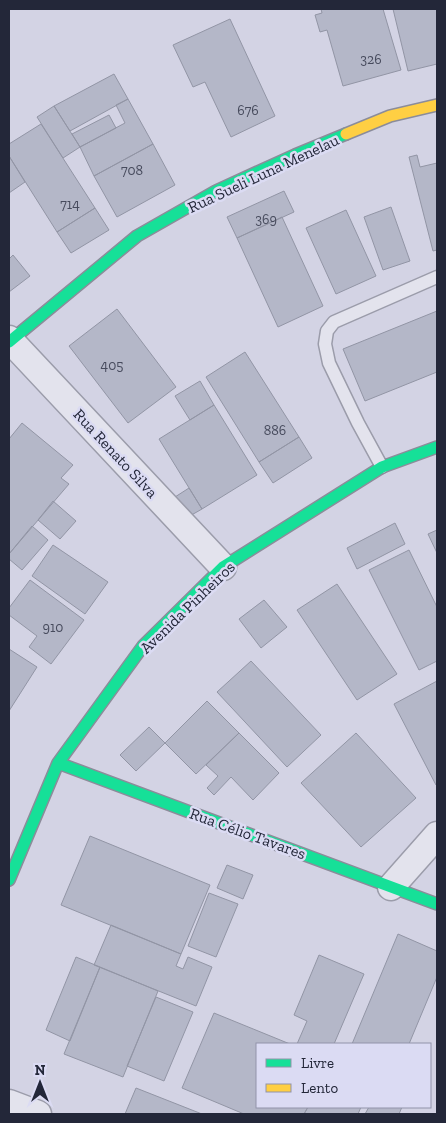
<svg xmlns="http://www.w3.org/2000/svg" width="446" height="1123" font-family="'Zilla Slab',serif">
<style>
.building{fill:#b4b7c8;stroke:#9295a5}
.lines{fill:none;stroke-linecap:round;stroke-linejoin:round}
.lane-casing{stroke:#9b9caa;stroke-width:15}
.street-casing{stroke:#9b9caa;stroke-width:29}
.fast-casing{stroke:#8b8c9a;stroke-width:14}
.slow-casing{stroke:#8b8c9a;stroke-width:14}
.lane{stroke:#e3e3ed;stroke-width:12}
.street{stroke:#e3e3ed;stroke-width:26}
.fast{stroke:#16e098;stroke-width:11}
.slow{stroke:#ffcf43;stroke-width:11}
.labels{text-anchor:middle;stroke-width:5;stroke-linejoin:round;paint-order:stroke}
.number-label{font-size:14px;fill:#474b5d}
.street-label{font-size:16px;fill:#232739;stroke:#dbdbf3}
</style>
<rect width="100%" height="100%" fill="#d3d3e4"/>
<path class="building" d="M321 9H383L401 70 343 86 327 30 320 32 315 15 322 13Z
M393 9H437V64L408 71Z
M230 19 275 116 231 137 205 82 193 87 173 45Z
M114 74 128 99 70 131 54 106Z
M128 99 153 144 94 176 80 147 125 123 116 105Z
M54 106 80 147 63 158 37 117Z
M109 115 116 128 80 147 72 134Z
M41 124 95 208 57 232 9 156V144Z
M153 144 175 185 117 217 94 176Z
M417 155 420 167 437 163V250L433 251 409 157Z
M9 156 25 182 9 193Z
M284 191 294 212 237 238 227 217Z
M391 207 410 261 383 270 364 217Z
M95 208 109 230 71 253 57 232Z
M346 210 376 276 336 294 306 228Z
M282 217 323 306 278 327 237 238Z
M13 255 30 276 9 292V259Z
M117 309 176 387 128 423 69 346Z
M437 311V372L365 401 343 349Z
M245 352 299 437 259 462 206 377Z
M200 381 214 405 190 420 175 396Z
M214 405 257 475 202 509 159 439Z
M22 423 73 465 61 478 69 484 9 554V439Z
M299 437 312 458 273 483 259 462Z
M189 488 202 509 188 517 175 497Z
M53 501 76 521 60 539 38 520Z
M395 523 405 544 357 569 347 548Z
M32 526 48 540 22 570 9 559V554Z
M437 530V553L428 534Z
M53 545 108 582 85 614 32 576Z
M409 550 437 607V661L419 670 369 570Z
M30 580 84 620 51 664 29 647 37 636 9 615V608Z
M337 584 397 674 357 700 297 610Z
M264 600 287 627 261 648 239 619Z
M9 649 37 667 9 711Z
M251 661 321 735 287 767 217 692Z
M437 681V784L436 785 394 704Z
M207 701 239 733 196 774 165 743Z
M149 727 165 743 136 771 120 755Z
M239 733 279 773 253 800 231 777 214 795 207 788 218 776 206 765Z
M356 733 416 798 361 847 301 783Z
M90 836 210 885 181 954 61 905Z
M227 865 253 875 243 899 217 888Z
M209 893 238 904 216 957 188 946Z
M111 925 181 954 176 966 183 969 188 957 212 967 196 1006 94 965Z
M398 934 437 951V977L409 1044H352Z
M319 955 364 974 334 1044H297L307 1021 294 1015Z
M76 957 100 967 70 1041 46 1030Z
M100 967 158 991 123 1077 64 1054Z
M156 997 193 1012 164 1081 127 1066Z
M214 1013 290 1044H257V1107H308L304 1114H244L182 1088Z
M136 1088 202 1114H125Z
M308 1107H361L358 1114H304Z
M369 1107H402L399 1114H365Z"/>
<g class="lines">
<defs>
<path id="lane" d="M382 467 358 423 329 363 325 344 327 331 334 322 437 277"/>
<path id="street" d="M9 339 223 567
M391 887 437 835
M9 1103 38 1114"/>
<path id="fast" d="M9 342 137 236 216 191 295 155 346 134
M58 763 437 904
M9 880 58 763 143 646 223 567 382 467 437 447"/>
<path id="slow" d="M346 134 390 116 437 105"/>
</defs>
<use href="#lane" class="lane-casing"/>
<use href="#street" class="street-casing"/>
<use href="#fast" class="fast-casing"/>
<use href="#slow" class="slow-casing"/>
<use href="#lane" class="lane"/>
<use href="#street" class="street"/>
<use href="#fast" class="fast"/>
<use href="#slow" class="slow"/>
</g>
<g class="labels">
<g class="number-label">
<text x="371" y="64">326</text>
<text x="248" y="115">676</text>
<text x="132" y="175">708</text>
<text x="70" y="209">714</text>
<text x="266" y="224">369</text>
<text x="112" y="370">405</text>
<text x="275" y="435">886</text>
<text x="53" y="632">910</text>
</g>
<g class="street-label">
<text transform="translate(263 173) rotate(-25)" y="6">Rua Sueli Luna Menelau</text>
<text transform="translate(116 453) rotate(47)" y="6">Rua Renato Silva</text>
<text transform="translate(187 607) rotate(-44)" y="6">Avenida Pinheiros</text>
<text transform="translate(248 833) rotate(20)" y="6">Rua Célio Tavares</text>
</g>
</g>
<rect width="446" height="1123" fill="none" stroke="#232739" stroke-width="20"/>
<rect x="256" y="1043" width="175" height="65" fill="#dbdbf3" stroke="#9193a9"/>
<rect x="266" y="1059" width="25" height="8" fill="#16e098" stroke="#9193a9"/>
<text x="301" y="1068" font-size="15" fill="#232739">Livre</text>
<rect x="266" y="1084" width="25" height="8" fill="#ffcf43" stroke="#9193a9"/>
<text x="301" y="1093" font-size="15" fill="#232739">Lento</text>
<g transform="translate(40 1083)" stroke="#dbdbf3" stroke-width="4" paint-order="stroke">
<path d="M0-4L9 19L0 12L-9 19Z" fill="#232739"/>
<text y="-8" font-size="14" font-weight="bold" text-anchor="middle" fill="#232739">N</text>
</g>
</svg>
